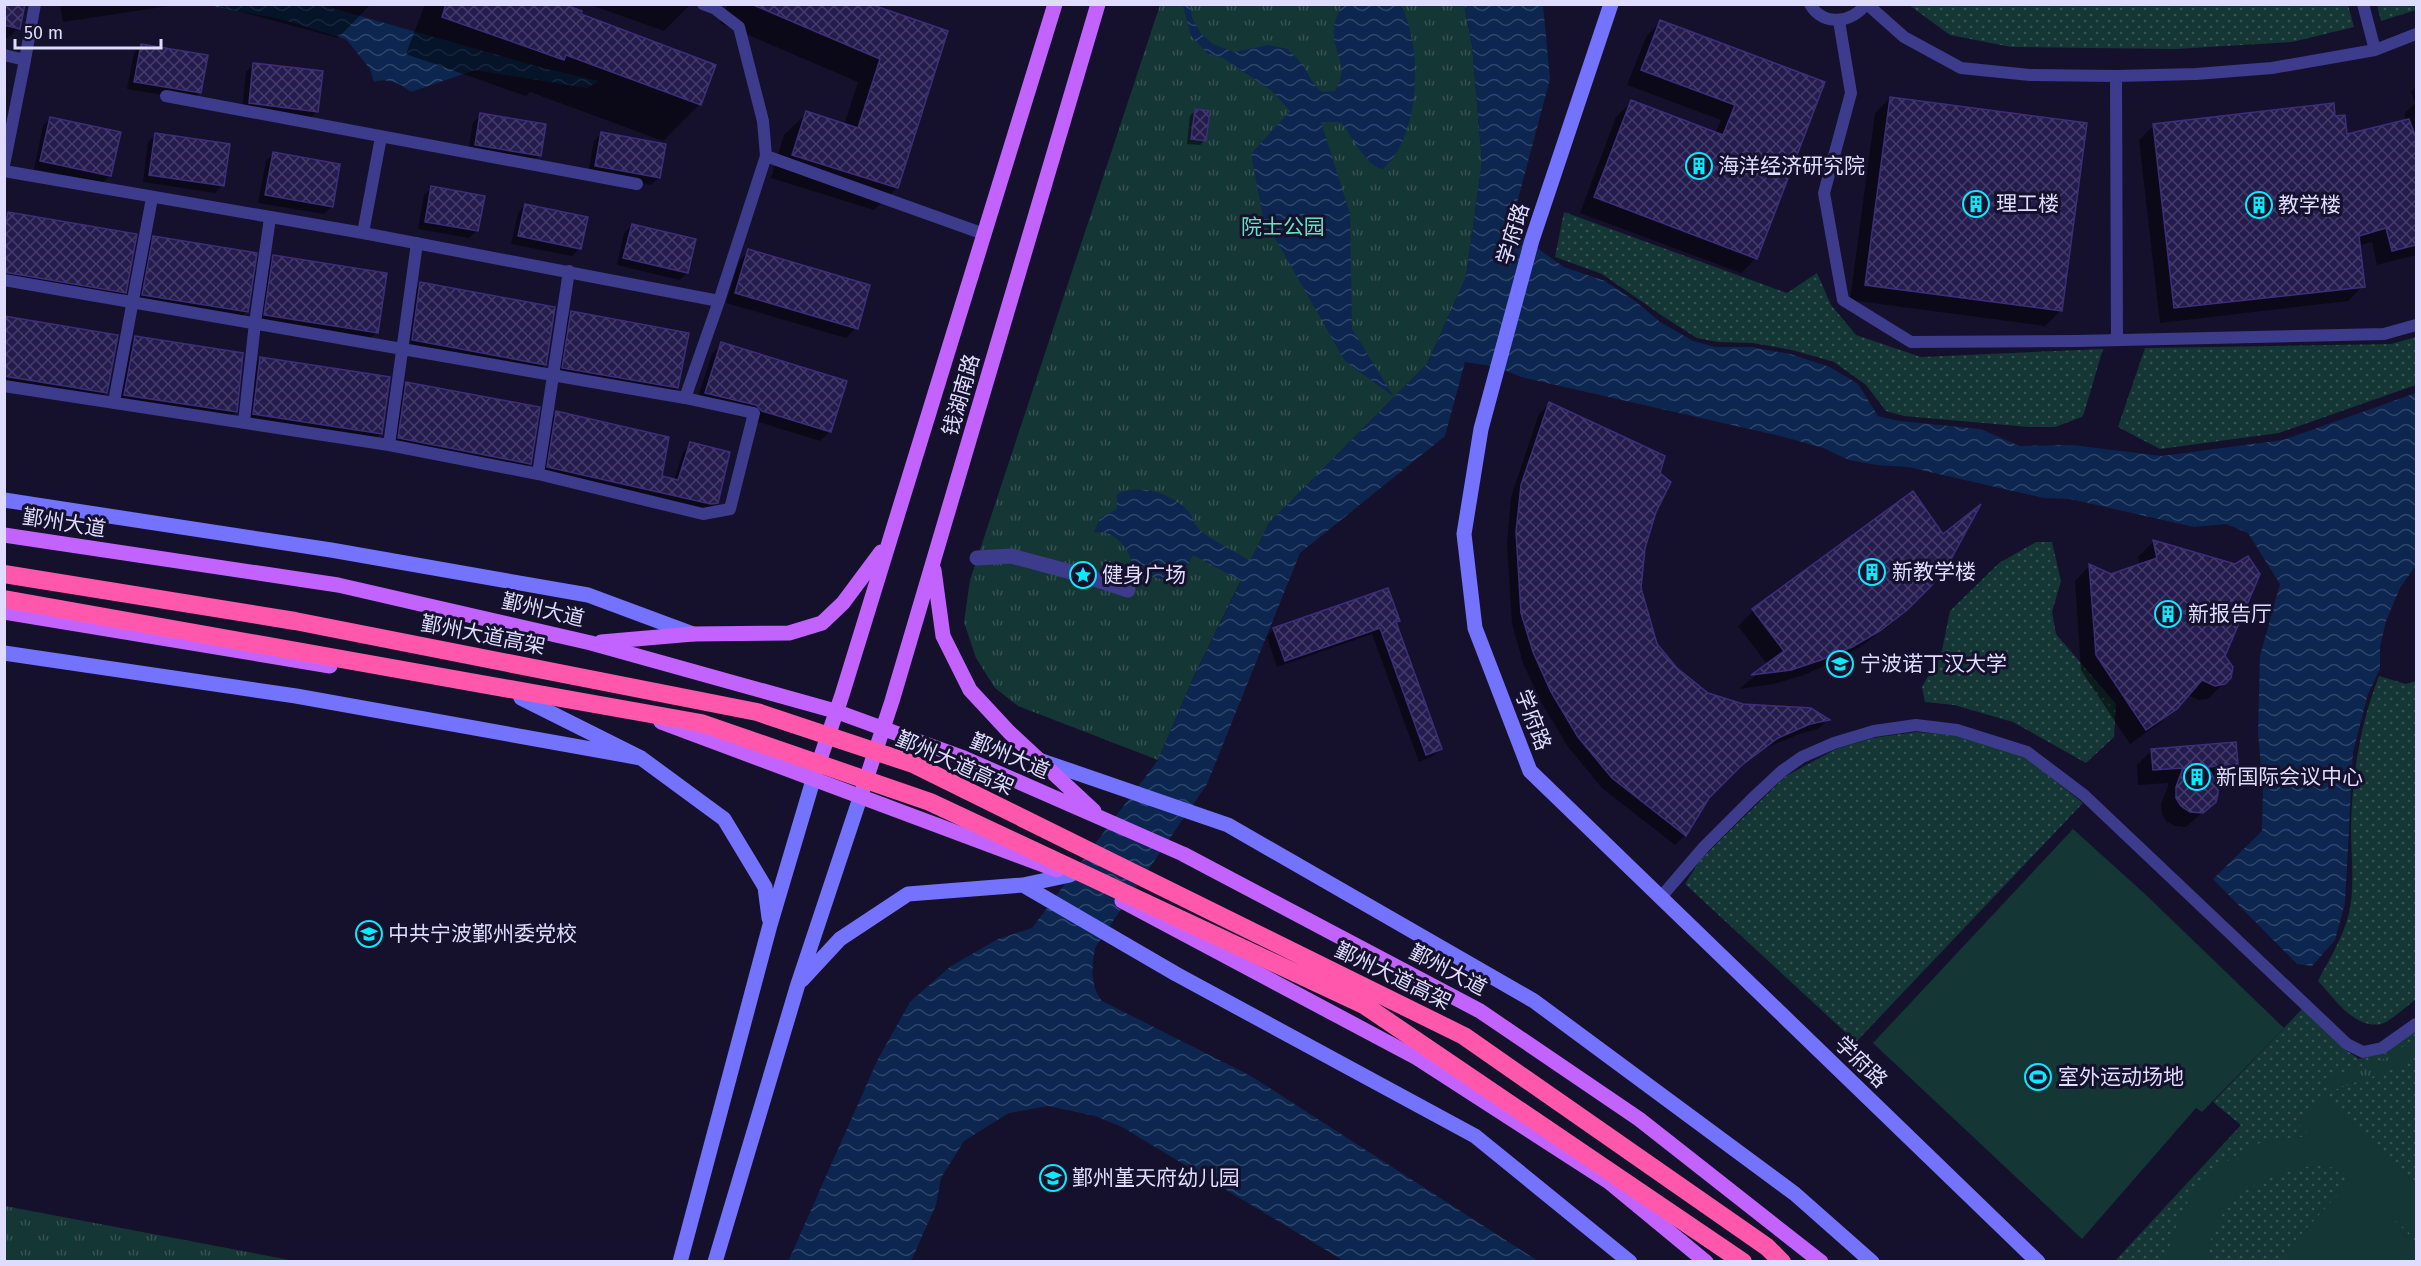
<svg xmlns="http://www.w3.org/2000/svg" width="2421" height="1266" font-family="'Fira Sans','Noto Sans SC',sans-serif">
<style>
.grass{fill:url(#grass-dots)}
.park{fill:url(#park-tufts)}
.garden{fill:#143634}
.water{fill:url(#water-waves)}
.shadow{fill:#0007}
.building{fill:url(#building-cross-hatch);stroke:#3c2e7a;stroke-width:1.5}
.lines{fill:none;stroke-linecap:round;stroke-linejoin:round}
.lane{stroke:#3d3b8c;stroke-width:12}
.street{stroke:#3d3b8c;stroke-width:15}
.secondary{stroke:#7473ff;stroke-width:15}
.primary{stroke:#c263ff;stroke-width:15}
.highway-bridge{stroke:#ff57ab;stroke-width:18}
.labels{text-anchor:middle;stroke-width:6;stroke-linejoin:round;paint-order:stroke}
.poi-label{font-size:21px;fill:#dfdcff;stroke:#15112c;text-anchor:start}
.park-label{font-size:21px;fill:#63e3c1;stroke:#15112c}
.street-label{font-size:21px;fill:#dfdcff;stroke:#15112c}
</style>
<defs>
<pattern id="grass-dots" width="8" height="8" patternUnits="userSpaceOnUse" patternTransform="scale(1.5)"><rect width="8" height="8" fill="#143634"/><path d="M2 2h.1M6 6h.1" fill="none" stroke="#365252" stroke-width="1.8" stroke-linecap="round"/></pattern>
<pattern id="park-tufts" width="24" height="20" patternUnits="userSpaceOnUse" patternTransform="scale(1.5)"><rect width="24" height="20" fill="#143634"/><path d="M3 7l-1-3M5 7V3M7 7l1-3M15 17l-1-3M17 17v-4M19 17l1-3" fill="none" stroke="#365252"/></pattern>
<pattern id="water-waves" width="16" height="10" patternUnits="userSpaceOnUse" patternTransform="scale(1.5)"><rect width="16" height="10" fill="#0c2650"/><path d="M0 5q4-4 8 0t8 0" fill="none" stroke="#2f456a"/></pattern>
<pattern id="building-cross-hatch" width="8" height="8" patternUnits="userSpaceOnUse" patternTransform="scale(1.5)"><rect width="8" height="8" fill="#251c4e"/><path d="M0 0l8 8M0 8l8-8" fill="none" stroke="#443c69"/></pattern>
</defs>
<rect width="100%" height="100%" fill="#15112c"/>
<path class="grass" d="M1909 5H2348L2354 27 2292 42 2175 49 2011 47 1950 35Z
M2377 5H2416V10L2381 21Z
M1564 212 1787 293 1817 273 1831 305 1856 335 1921 357 2103 349 2084 413 2082 417 2055 427H2029L1904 416 1886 411 1866 385 1834 362 1792 350 1753 343 1718 342 1697 338 1667 319 1602 274 1555 257Z
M2416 337V385L2279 433 2160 449 2118 427 2145 348 2391 344Z
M2036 542H2052L2061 581 2052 612 2056 634 2116 704 2114 737 2086 763 2013 722 1954 705 1925 702 1922 687 1942 650 1950 611 1999 563Z
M2379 676 2406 684 2416 681V999C2408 1005 2390 1022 2381 1024 2354 1029 2334 998 2318 981 2331 956 2348 930 2351 901 2354 877 2351 852 2351 828 2352 776 2360 724 2379 676Z
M1916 732 1956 735 2025 757 2083 803 1856 1042 1685 884 1701 859 1786 776 1836 749 1872 738Z
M2302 1009 2343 1048 2359 1059 2384 1053 2416 1029V1261L2114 1262 2241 1125 2213 1102Z"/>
<path class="park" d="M1160 5H1464L1472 45 1482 162 1466 277 1427 364 1269 523 1194 676 1158 760 1018 706 995 688 976 658 964 622 970 580Z
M2416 1037V1054L2397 1068 2331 1091 2322 1079 2389 1057Z
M5 1206 295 1261H5Z"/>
<path class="garden" d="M2073 829 2145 894 2284 1028 2202 1112 2196 1108 2082 1239 1873 1043Z
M2323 1096 2416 1184V1239C2397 1222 2377 1204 2358 1187 2352 1182 2344 1172 2337 1169 2306 1158 2253 1180 2231 1203 2217 1218 2208 1241 2207 1261H2167C2175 1217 2191 1187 2228 1161 2237 1154 2249 1147 2260 1143 2277 1139 2294 1138 2311 1136L2298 1123Z
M2349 1183 2416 1245V1261H2276Z"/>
<path class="water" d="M1464 4 1543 5 1550 79 1510 229 1564 267 1605 281 1635 301 1660 322 1693 341 1715 347H1751L1790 354 1830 367 1858 384 1878 416 1899 421 1980 429 2020 446 2072 445 2162 456 2283 440 2416 393V565L2400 588 2386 621 2380 647V669L2368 694 2353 752 2345 903 2335 940 2312 966 2297 964 2213 879 2262 831 2263 788 2258 733 2260 656 2280 584 2248 533 2226 524 2194 527 2070 499 2044 498 1908 467 1877 465 1849 460 1823 448 1784 437 1521 377 1498 367 1465 362 1445 436 1300 553 1207 784 1096 946C1091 964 1090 986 1102 1001L1251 1076 1538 1261H1344L1122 1127 1095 1116 1048 1106 1009 1113 964 1141 941 1178 936 1205 911 1261 788 1262 878 1059 910 1002 951 966 998 939 1032 928 1158 760 1194 676 1241 581 1193 555 1178 584 1133 571C1134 558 1122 539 1109 534 1105 532 1098 533 1094 532L1100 518 1117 509V494C1140 483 1172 493 1189 512 1193 517 1194 524 1198 528 1207 538 1238 553 1250 561L1269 523 1394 397 1345 361 1263 217 1251 154 1290 111 1272 91 1223 58 1208 54 1191 36 1183 5H1190L1192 18 1201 34 1213 44 1234 52 1269 45 1288 49 1303 65 1313 83 1322 92 1335 91C1351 65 1331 52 1334 27 1335 20 1339 12 1341 5H1401C1423 48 1421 135 1383 169 1367 167 1351 135 1341 122H1321L1350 214 1352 329 1394 397 1427 364 1466 277 1482 162 1472 45Z
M141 5H321L547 69 599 81 587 88 475 70 411 92C399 83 390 78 374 82L370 69 346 39 280 19 212 6H135Z"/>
<path class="shadow" d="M4 4 18 28 8 38H4Z
M60 4H182L63 22Z
M211 4H371L338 38Z
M425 4H558L579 15 700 104 663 141 530 92 526 96 406 54Z
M588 4H691L664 31Z
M728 4H867L887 13 897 188 874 210 771 178 784 135 807 113 844 125 858 82 720 23Z
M1661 21 1823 83 1756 258 1741 273 1580 213 1616 117 1631 102 1715 134 1721 120 1627 85 1646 37Z
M141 45 200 93 193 100 127 89 134 53Z
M254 64 317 111 310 119 242 110 246 72Z
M2416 86V134L2414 135 2416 142V255L2377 265 2372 242 2358 246 2363 286 2348 301 2160 323 2139 140 2154 125 2334 118 2346 136 2406 121 2404 114 2415 103 2411 92Z
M1890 98 2060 311 2045 326 1850 300 1875 113Z
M1195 111 1205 140 1200 145 1187 144 1190 116Z
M481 115 539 155 532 163 468 152 473 122Z
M50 118 110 176 102 183 34 169 43 126Z
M602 133 658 178 651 185 588 173 594 141Z
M156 134 222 185 215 193 143 182 148 142Z
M273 154 331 207 324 214 258 203 266 161Z
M432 188 477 231 469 238 418 229 424 195Z
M525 205 580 248 572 256 511 244 518 213Z
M9 213 125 292 114 302 4 283V217Z
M632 225 687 273 679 280 617 265 624 233Z
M154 237 247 311 237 321 133 305 144 248Z
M749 251 856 328 846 338 726 303 739 261Z
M274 257 377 332 366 342 255 325 263 267Z
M420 284 545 365 535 375 403 350 410 294Z
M572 313 677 388 666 398 553 378 562 323Z
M4 318 106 392 96 403 4 388Z
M135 337 235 412 225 422 114 405 125 348Z
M722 344 830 431 820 441 752 420 745 415 696 403 712 354Z
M260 358 381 433 371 444 244 424 250 369Z
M407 383 530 463 520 473 389 448 396 393Z
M1549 404 1658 473 1655 512 1643 548 1640 589 1655 644 1676 669 1708 694 1743 706 1828 720 1818 729 1799 734 1766 748 1730 775 1707 797 1685 835 1675 845 1602 788 1568 747 1541 702 1523 663 1512 624 1507 544 1511 497 1539 414Z
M556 413 660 477 674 480 683 452 691 444 716 502 708 510 541 474 549 420Z
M2153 542 2235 565 2223 657 2230 677 2208 699 2199 700 2187 695 2160 723 2130 744 2081 670 2075 581 2089 566 2111 575 2140 565 2138 557Z
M1931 584 1890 625 1863 645 1835 661 1804 675 1774 684 1739 689 1768 665 1738 626 1753 611Z
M1398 620 1395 623 1441 749 1433 756 1419 762 1372 634 1277 667 1267 637 1274 629Z
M2152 750 2236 764 2221 779H2213L2215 801 2186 827 2175 826 2166 821 2162 814 2161 804 2169 783 2138 785 2137 765Z"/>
<path class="building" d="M4 4H25L20 29 4 25Z
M446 4H563L582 11 581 14 716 65 701 105 566 55 564 60 442 17Z
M751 4H870L948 31 898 188 792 155 806 111 858 128 880 59Z
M1660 20 1825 82 1757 259 1594 197 1631 100 1723 135 1735 105 1641 70Z
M141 44 208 55 201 93 134 82Z
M253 63 323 71 318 112 249 103Z
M1890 97 2087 123 2062 311 1865 285Z
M2334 103 2335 116 2345 115 2347 134 2409 119 2416 138V245L2392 251 2386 228 2359 236 2365 287 2174 308 2153 124Z
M1195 109 1210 111 1206 141 1191 139Z
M480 113 546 124 541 156 475 145Z
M50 117 121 132 111 176 40 161Z
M601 132 666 144 660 178 595 166Z
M155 133 230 144 224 186 149 175Z
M273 152 340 164 333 207 265 195Z
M431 186 485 196 478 231 425 222Z
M525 204 588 217 581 249 518 236Z
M8 212 137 234 126 293 4 272V233Z
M632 224 696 239 688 273 623 258Z
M153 236 257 253 248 312 142 295Z
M748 249 870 285 858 329 735 293Z
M273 255 387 273 378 333 264 315Z
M420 282 555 307 546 365 412 340Z
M571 311 689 333 678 388 562 368Z
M4 316 118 335 107 393 4 376Z
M135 336 243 353 237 412 124 395Z
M721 342 847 381 831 432 762 411 756 405 705 393Z
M260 357 390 377 382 434 253 414Z
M406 382 540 407 531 464 398 438Z
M1549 402 1665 456 1660 473 1671 482 1656 512 1645 548 1641 588 1657 644 1677 668 1708 693 1743 704 1811 708 1830 720 1810 724 1778 738 1742 765 1709 798 1686 836 1612 778 1578 737 1551 692 1533 652 1521 613 1516 532 1521 485Z
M556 411 669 437 662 476 678 480 690 442 730 452 718 503 711 504 547 467Z
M1913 491 1943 534 1981 504 1951 559 1932 585 1907 610 1880 631 1852 647 1821 660 1791 670 1751 675 1784 651 1752 609Z
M2153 540 2235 564 2248 556 2260 574 2225 656 2233 667 2231 678 2225 684 2215 686 2202 680 2177 709 2146 730 2096 655 2089 564 2111 574 2157 558Z
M1388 588 1400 621 1396 622 1442 749 1426 755 1380 628 1285 661 1273 628Z
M2236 742 2238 764 2208 767 2218 786V794L2216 802 2203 813 2190 812 2181 806 2176 798V787L2183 768 2153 770 2151 749Z"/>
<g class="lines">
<path class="lane" d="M703 4 714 8 739 27 763 121 766 156 984 234
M1810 4C1823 27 1852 23 1866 4
M1867 4 1904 37 1961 68 2030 75 2116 76 2196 74 2272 68 2375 50 2416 34
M2363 4 2375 50
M1839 21 1851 93 1824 193 1843 300 1911 342 2076 341 2384 334 2416 325
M4 55 25 60 4 165
M25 60 35 4
M2116 76 2117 340
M166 96 637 184
M4 171 363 233 719 301 685 398 4 280
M363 233 381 137
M719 301 766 156
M4 386 389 445 538 474 703 514 730 509 754 413 685 398
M114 402 152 198
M244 422 255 323 270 218
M389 445 417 243
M538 474 569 271
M1661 897 1704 847 1752 799 1782 771 1802 757 1834 743 1874 731 1916 725 1957 730 2027 752 2084 795 2347 1044 2363 1052 2382 1048 2416 1024"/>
<path class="street" d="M977 558 1011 556 1082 575 1128 590"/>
<path class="secondary" d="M1611 4 1532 240 1481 429 1464 534 1475 628 1530 771 2038 1262
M4 500 331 550 588 595 693 634
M4 653 296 696 641 758
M521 698 641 758 724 819 765 887 769 918
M1039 760 1228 825 1534 1001 1795 1194 1872 1262
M1023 885 1176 974 1475 1136 1630 1262
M802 980 840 939 908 894 1023 885 1070 875
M680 1262 770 925 814 777
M715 1262 798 984 861 795"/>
<path class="primary" d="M4 535 338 585 591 643 835 711 964 758 1183 854 1480 1011 1639 1119 1821 1262
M934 570 943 636 970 690 1009 732 1094 811
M4 612 330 666
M601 642 693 634 789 633 822 623 843 603 881 552
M661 722 1057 870
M815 774 842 695 1055 4
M863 789 892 701 1098 4
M1122 901 1417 1058 1609 1182 1706 1262"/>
<path class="highway-bridge" d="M4 574 295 621 757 712 913 764 1464 1036 1767 1247 1782 1262
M4 599 701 723 930 802 1364 1005 1743 1262"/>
</g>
<defs>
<symbol id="building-ring" viewBox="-11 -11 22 22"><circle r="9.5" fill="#15112c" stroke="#08ebff" stroke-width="1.5"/><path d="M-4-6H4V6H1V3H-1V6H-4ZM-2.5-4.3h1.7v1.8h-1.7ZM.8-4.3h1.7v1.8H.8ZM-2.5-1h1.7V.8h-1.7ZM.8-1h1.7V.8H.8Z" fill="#08ebff"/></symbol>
<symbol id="sight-ring" viewBox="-11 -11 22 22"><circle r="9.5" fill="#15112c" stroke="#08ebff" stroke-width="1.5"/><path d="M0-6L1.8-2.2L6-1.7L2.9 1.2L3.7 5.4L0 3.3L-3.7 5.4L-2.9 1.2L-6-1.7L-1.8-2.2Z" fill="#08ebff"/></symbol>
<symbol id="university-ring" viewBox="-11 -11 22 22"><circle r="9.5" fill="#15112c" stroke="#08ebff" stroke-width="1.5"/><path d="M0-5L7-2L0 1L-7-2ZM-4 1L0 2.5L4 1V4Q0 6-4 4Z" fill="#08ebff"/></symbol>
<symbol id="stadium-ring" viewBox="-11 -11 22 22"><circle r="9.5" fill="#15112c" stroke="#08ebff" stroke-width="1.5"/><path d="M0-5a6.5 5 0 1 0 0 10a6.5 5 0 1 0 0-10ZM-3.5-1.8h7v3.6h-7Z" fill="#08ebff"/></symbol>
<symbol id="school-ring" viewBox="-11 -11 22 22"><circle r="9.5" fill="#15112c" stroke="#08ebff" stroke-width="1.5"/><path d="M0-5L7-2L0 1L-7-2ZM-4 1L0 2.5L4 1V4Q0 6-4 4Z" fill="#08ebff"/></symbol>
</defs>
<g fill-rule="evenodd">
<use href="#building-ring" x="1684" y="151" width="30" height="30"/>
<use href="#building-ring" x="1961" y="189" width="30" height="30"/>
<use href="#building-ring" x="2244" y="190" width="30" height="30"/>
<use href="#building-ring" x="1857" y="557" width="30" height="30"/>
<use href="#sight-ring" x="1068" y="560" width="30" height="30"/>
<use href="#building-ring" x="2153" y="599" width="30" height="30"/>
<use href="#university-ring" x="1825" y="649" width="30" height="30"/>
<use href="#building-ring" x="2182" y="762" width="30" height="30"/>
<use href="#university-ring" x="354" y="919" width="30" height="30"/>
<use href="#stadium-ring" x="2023" y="1062" width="30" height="30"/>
<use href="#school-ring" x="1038" y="1163" width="30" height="30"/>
</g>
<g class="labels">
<g class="poi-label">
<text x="1718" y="173">海洋经济研究院</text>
<text x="1996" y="211">理工楼</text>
<text x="2278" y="212">教学楼</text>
<text x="1892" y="579">新教学楼</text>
<text x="1102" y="582">健身广场</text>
<text x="2188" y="621">新报告厅</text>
<text x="1860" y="671">宁波诺丁汉大学</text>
<text x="2216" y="784">新国际会议中心</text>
<text x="388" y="941">中共宁波鄞州委党校</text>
<text x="2058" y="1084">室外运动场地</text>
<text x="1072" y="1185">鄞州堇天府幼儿园</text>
</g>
<g class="park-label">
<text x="1283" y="234">院士公园</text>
</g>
<g class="street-label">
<text transform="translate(1513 234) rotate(-73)" y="7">学府路</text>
<text transform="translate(961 395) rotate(-74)" y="7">钱湖南路</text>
<text transform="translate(64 523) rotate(9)" y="7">鄞州大道</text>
<text transform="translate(543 610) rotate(13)" y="7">鄞州大道</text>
<text transform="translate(483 635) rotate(11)" y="7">鄞州大道高架</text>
<text transform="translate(1533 720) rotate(69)" y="7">学府路</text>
<text transform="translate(1010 756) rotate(23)" y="7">鄞州大道</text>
<text transform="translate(955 763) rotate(24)" y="7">鄞州大道高架</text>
<text transform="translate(1448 970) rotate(28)" y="7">鄞州大道</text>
<text transform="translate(1393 976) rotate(26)" y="7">鄞州大道高架</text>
<text transform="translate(1861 1062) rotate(44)" y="7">学府路</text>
</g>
</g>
<rect width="2421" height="1266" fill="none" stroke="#dfdcff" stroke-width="12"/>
<path d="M15 39v9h146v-9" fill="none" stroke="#dfdcff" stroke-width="3"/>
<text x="24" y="39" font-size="18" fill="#dfdcff" stroke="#15112c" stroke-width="4.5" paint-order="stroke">50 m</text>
</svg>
